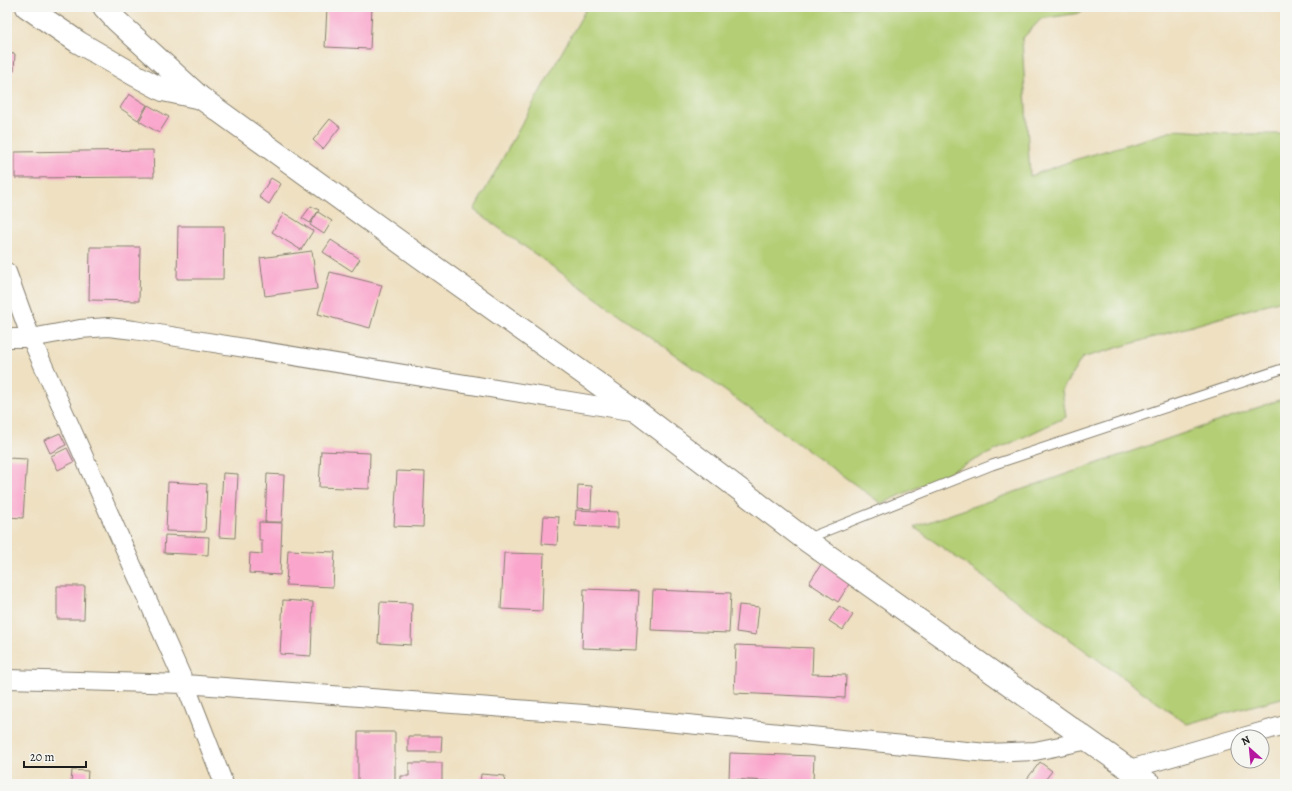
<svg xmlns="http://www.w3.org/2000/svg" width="1292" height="791" font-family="Alegreya,serif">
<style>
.green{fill:#b3ce74;stroke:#687548}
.building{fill:#faa6cc}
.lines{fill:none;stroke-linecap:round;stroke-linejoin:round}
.service-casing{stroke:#857e6e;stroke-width:11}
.minor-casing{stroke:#857e6e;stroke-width:20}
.tertiary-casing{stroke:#857e6e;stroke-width:24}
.service{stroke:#fff;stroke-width:9}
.minor{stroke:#fff;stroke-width:18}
.tertiary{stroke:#fff;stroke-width:22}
</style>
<rect width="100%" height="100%" fill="#f6f6f2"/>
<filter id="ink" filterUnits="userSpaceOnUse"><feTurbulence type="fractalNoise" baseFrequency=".025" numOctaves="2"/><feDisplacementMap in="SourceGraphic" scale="8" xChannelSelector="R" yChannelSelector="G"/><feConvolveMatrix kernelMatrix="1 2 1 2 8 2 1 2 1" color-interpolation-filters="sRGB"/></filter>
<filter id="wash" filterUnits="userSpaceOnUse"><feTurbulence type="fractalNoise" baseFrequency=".012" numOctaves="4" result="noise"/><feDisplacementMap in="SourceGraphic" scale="16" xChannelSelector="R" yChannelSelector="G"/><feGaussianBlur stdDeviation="0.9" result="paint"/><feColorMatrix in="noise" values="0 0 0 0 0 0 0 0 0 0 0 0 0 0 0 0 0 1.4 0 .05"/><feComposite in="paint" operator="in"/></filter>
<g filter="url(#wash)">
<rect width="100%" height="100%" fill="#eee0c1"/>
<path class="green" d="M587 7H1088L1079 13 1041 19 1022 39 1030 176 1074 160 1176 130 1232 134H1285V299L1082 358 1062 390 1066 417 882 504 474 210Z
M1285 398V697L1187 724 914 527Z"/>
<g id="blocks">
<path class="building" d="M327 7H372L370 49 325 47Z
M7 53 15 54 14 71H7Z
M129 94 147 105 138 120 120 108Z
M148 105 169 117 159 133 139 121Z
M330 119 340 127 323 149 313 140Z
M153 150 154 177 15 178V152Z
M271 178 281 184 269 204 259 197Z
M311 206 319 210 310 223 302 218Z
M318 212 332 221 324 234 310 225Z
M284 213 313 231 301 250 272 232Z
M178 226H224L223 279H177Z
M331 240 360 259 352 271 323 252Z
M90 247H140L139 301 89 300Z
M312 251 317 289 265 296 260 258Z
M330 272 382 285 370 328 318 314Z
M60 433 66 445 50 453 44 440Z
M67 448 74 462 58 470 51 456Z
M321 451 370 453 369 489 319 487Z
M7 458 27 459 23 518 7 517Z
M397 471 425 472 423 527 394 526Z
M223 473 238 474 235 538 219 537Z
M267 474 284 475 282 522H265Z
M168 482 207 484 205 532 166 531Z
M578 485 592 486 591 509 577 508Z
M576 510 618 512V528L575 526Z
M544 516 559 517 557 545 542 544Z
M259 522 282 523 280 575 249 573 250 553 262 554V540H259Z
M165 535 209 537 208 555 164 553Z
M288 550 335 552 333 587 286 585Z
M504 553 544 554 542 611 501 609Z
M822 563 851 581 838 602 809 583Z
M57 586H85L84 619H57Z
M584 589 639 591 636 650 582 648Z
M653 590 731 593 729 633 651 630Z
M283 600 313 602 311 656 280 654Z
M380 602 412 603 411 645 378 643Z
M739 605 759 607 756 635 736 632Z
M839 606 853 615 843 630 829 621Z
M736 645 813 648 812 674 846 675 845 698 734 693Z
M358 732H395V784H358Z
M408 736H442L441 752H408Z
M730 753 814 756 813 783 797 782V784H745V782H791L729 779Z
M1040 762 1052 771 1042 784H1023Z
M409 763H442V784H401V776H409Z
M72 770 88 771 87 784H71Z
M481 774 505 776 504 784H480Z
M704 781 722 782V784H704Z"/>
</g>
</g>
<g filter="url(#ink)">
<use href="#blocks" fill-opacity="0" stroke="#857e6e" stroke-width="1"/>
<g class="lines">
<defs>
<path id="service" d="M806 539 992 465 1285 368"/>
<path id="minor" d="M7 272 31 338 185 684 224 784
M7 338H31L80 329 108 327 134 330 637 412
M7 679 185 684 584 714 987 753 1035 751 1089 740
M1243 737 1285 725
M1130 769 1238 738"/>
<path id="tertiary" d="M27 7 78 42 133 74 163 90 201 98
M104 7 117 21 201 98 419 256 639 413 806 540 1150 784"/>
</defs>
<use href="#service" class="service-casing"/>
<use href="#minor" class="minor-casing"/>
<use href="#tertiary" class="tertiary-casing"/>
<use href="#service" class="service"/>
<use href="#minor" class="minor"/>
<use href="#tertiary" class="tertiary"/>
</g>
</g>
<rect width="1292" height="791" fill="none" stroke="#f6f6f2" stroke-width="24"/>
<g transform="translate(1250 749) rotate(333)"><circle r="19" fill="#f6f6f2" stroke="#9f9f9c"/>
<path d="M0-3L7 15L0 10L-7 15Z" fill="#b5179e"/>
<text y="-6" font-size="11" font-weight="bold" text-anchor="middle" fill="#1c1c1c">N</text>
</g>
<path d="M24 761v6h62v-6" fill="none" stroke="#1c1c1c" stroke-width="2"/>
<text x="30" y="761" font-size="12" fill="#1c1c1c" stroke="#f6f6f2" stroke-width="3" paint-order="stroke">20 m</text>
</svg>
